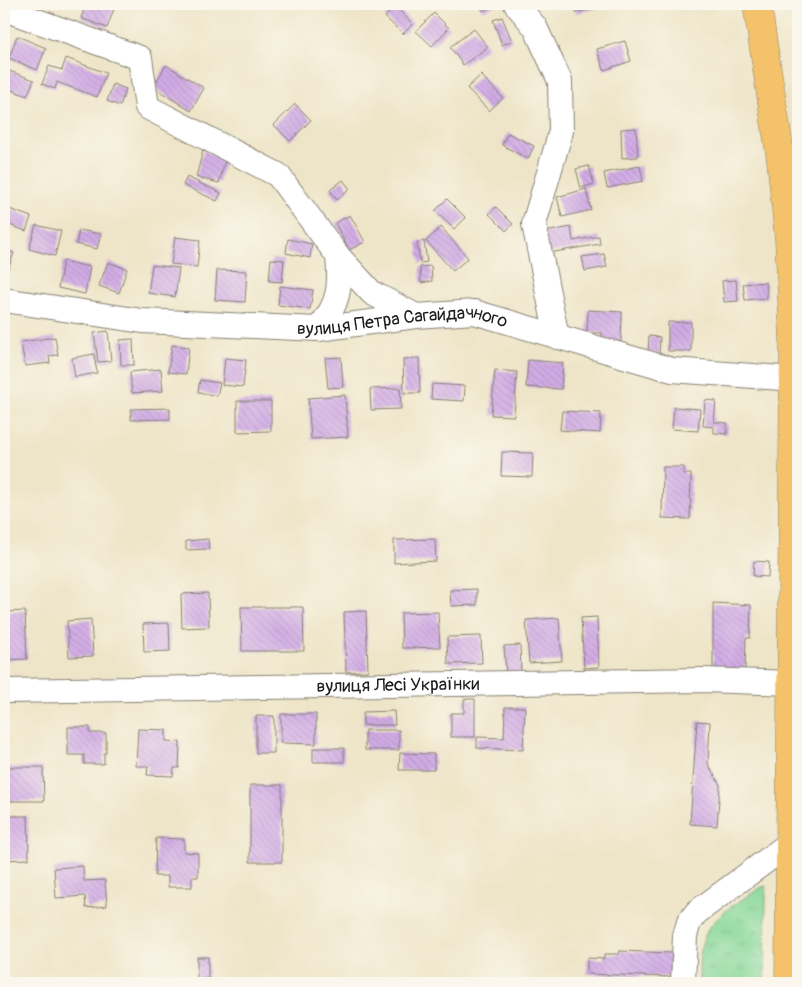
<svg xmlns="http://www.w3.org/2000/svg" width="802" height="987" font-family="Pangolin,sans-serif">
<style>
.grass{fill:url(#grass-tufts);stroke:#507a5a}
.building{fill:url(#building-back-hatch)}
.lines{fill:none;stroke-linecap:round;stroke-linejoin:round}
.minor-casing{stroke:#858072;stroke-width:26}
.major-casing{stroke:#858072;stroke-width:29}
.minor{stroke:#fff;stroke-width:24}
.major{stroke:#f3c26a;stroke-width:28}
.labels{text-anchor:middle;stroke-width:4.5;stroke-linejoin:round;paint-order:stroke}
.street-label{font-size:18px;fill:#1c1c1c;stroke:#fbf7ec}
</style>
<defs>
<pattern id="grass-tufts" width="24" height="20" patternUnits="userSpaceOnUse" patternTransform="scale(1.25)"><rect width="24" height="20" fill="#84d798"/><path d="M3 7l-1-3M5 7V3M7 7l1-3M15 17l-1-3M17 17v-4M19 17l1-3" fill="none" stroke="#71b882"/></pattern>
<pattern id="building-back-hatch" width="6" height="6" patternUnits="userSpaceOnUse" patternTransform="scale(1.25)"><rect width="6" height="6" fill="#d2ace6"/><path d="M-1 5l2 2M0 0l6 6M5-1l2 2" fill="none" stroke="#b493c5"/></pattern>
</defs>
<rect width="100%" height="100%" fill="#fbf7ec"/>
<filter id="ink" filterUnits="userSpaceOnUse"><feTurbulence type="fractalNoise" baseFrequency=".02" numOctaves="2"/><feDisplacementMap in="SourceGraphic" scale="10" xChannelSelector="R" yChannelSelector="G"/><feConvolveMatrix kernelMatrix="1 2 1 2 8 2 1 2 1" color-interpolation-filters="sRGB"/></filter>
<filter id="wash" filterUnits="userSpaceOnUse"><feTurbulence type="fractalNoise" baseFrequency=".0096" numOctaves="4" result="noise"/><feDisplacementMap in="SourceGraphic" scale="20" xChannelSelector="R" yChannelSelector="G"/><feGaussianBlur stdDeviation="1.12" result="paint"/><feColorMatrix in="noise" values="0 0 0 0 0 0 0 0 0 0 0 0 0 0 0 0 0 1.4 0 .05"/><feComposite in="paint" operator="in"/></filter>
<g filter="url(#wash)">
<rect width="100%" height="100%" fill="#eee5c8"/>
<path class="grass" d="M766 886 765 983H699C699 972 699 960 701 948 706 918 739 902 762 887Z"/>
<g id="blocks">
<path class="building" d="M86 4H108L115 6 107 28 81 18Z
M479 4H498L483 11Z
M574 4H610V5L576 13Z
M395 6 413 24 403 34 385 17Z
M434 13 449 28 432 46 416 31Z
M502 17 512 41 502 45 493 20Z
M474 29 488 47 463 65 450 47Z
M17 36 46 48 37 70 9 58Z
M625 41 631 61 604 70 597 49Z
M66 58 106 73 97 97 57 82 55 89 42 84 49 66 62 70Z
M166 65 204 88 191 111 153 87Z
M4 69 34 80 27 96 4 87Z
M481 75 503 98 489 111 467 88Z
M113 84 126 89 120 106 107 101Z
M295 104 311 120 290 141 274 125Z
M636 128 638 157 622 158 621 129Z
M508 133 534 146 528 159 502 145Z
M203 151 226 157 219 183 196 177Z
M589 166 594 184 581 188 576 169Z
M640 166 643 181 607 188 604 173Z
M187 177 221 193 217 201 183 185Z
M343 180 350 189 337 200 330 190Z
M586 189 591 210 562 217 557 197Z
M447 199 466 218 454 229 435 211Z
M4 207 31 217 26 231 4 223Z
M496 207 513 224 506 231 489 214Z
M350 215 365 242 349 250 335 223Z
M36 225 61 231 55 256 29 249Z
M441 227 468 258 453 271 426 241Z
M571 227 573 241 599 236 600 244 549 253 545 232Z
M79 230 101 234 97 249 76 244Z
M175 237 200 240 197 267 171 264Z
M288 239 312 244 310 258 286 253Z
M424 241 427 262 420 263 417 242Z
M4 249 14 253 7 272 4 271Z
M604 254 607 267 585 271 582 257Z
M271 259 284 260 282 282 269 281Z
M63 261 90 267 85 294 58 288Z
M108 262 127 269 119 293 99 286Z
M152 265 179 268 175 297 148 293Z
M431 266 432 281 421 283 420 267Z
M217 270 247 271 245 302 215 300Z
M736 280 738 301 724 302 722 281Z
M766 282 767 298 745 300 743 284Z
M280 286 313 290 310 309 278 305Z
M588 310 622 312 621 342 602 341V333H587Z
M668 322H691V351H668Z
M108 331 111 361 98 362 94 333Z
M649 336 660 337 659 354 648 353Z
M55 337 58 355 49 356 50 363 25 366 21 342Z
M133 339 134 365H121L120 340Z
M172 345 189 347 186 374 168 372Z
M94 354 97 373 75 377 72 358Z
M341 357 343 387 328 388 325 358Z
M225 358 246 360 243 387 222 385Z
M419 358 420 393H404L403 359Z
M528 360 563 363 561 389 526 387Z
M161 369 163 391 132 393 130 372Z
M495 370 517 372 514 416 491 415Z
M4 377 8 392 4 393Z
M200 380 220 383 217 396 198 392Z
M432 384 465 386 464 401 431 399Z
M400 388 401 409 371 410 370 389Z
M345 395 348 437 311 439 308 398Z
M705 400 716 401 714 422 727 423V434L714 433V427L703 426Z
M237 401H271V431L237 432Z
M674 407 700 409 698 431 672 429Z
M170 408V419L131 420V409Z
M562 411 601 413 600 433 560 430Z
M502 452 533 453 532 477 501 476Z
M663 467H684V474H691L690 519 662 518Z
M208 539 209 549 186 550V541Z
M435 539 436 561 394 563V540Z
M754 561 769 562 768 577 753 576Z
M477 589V605L451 606 450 590Z
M208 593 209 627 182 628 181 594Z
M713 603 751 605 750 638H746L745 670 713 669Z
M241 607H303L304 651H242Z
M25 611 27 659 4 660V612Z
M366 611 368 671 346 672 344 612Z
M438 612 440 647 402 648 401 613Z
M597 617 599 667 584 668 581 618Z
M559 618 562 661 529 663 526 620Z
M91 619 93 656 69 657 67 621Z
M169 623 170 651 144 652 143 624Z
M481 636 482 663 448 664 447 637Z
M520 645 521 672H506L504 646Z
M464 699H475V737H451V713H464Z
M505 707H525L523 750 477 748V737L504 738Z
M394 711 395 725H363V712Z
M281 714H316V744L281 743Z
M256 716H274V753H256Z
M697 721 710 722 708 764 720 785 717 826 690 824Z
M68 727H90V733H106V753H104V764H84V755H68Z
M138 729 166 730V741L180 742 179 768H174L173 776 147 775 148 766H136Z
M365 730H399V750H365Z
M313 748H344V762H313Z
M400 753 434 754V770H399Z
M5 767H43L44 801H6Z
M250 785H282V862H250Z
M4 816H28L29 859 4 860Z
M156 838 184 839V852L198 853V877H192V887H168V876H155Z
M83 866 84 881 105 880 107 906 86 908 85 896 56 898 54 868Z
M619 951 672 953 671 977 587 974V958L604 959V954H619Z
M197 957H208V979H197Z"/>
</g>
</g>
<g filter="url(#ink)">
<use href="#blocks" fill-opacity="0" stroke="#858072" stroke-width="1"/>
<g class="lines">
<defs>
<g id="minor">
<path d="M516 4 535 27 560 81 561 131 534 224 557 337"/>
<path d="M4 9 140 58 147 107 278 175 338 256 372 293 416 316"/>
<path id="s1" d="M4 300 142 321 318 329 416 316 474 312 672 370 795 379"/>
<path d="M318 329C339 305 341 287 338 256"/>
<path id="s2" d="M4 691 702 680 791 683"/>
<path d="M683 983 685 936 689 922 697 912 790 843"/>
</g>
<path id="major" d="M757 4 781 160 789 239 794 340 789 983"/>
</defs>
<use href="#minor" class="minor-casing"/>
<use href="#major" class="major-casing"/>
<use href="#minor" class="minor"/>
<use href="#major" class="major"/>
</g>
</g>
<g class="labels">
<g class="street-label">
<text dy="6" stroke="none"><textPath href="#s1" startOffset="401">вулиця Петра Сагайдачного</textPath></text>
<text dy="6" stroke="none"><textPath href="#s2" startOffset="394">вулиця Лесі Українки</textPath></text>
</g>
</g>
<rect width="802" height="987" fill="none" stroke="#fbf7ec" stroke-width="20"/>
</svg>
